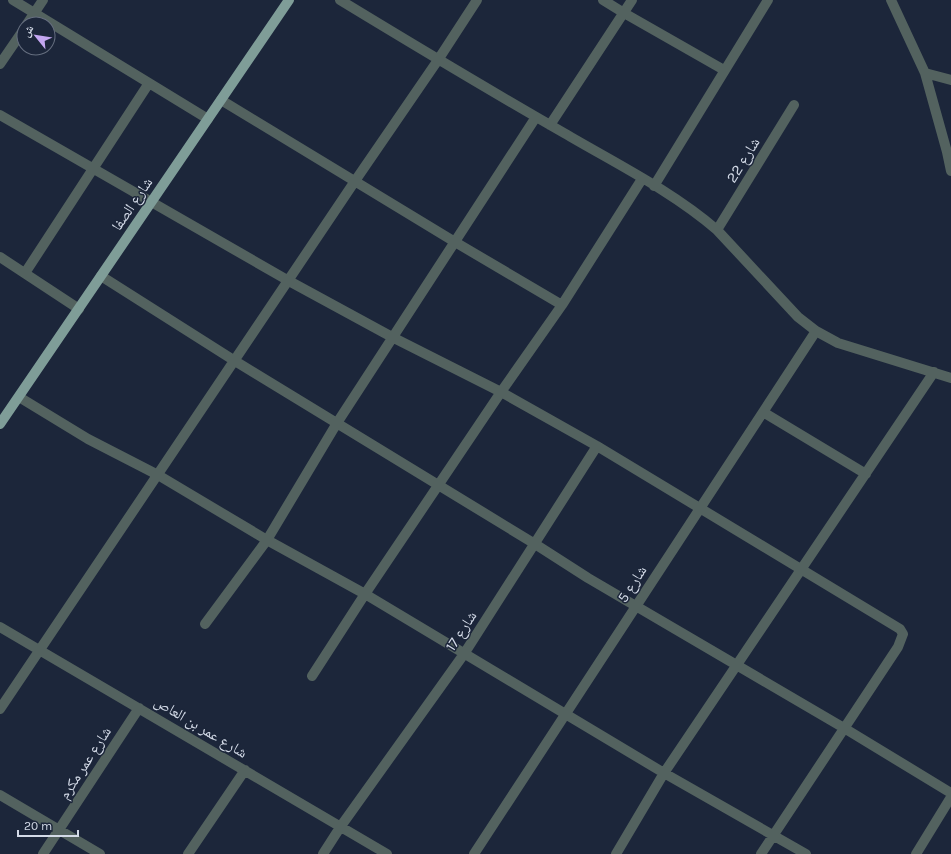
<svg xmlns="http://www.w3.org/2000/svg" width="951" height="854" font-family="Karla,'Noto Naskh Arabic',sans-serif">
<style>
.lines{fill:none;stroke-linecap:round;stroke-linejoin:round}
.minor{stroke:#53625f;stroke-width:10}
.major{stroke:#7f9d98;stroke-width:10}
.labels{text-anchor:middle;stroke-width:3;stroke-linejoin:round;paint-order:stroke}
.street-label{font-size:15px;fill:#d3dae7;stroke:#1c263a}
</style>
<rect width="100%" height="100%" fill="#1c263a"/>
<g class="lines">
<path class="minor" d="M13 0 208 119
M340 0C414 45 489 90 564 133 615 163 672 191 717 230L798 317 816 331 838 343 951 378
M603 0 624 13 724 70
M891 0 925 73 947 152 951 171
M27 24 43 0
M0 64 24 29
M925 73 951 80
M221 100 455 242 562 305
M0 115 289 281 392 337 501 392 597 446 900 629 903 634 898 647 761 854
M550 125 632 0
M654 186 768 0
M717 230 794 105
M0 257 79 309
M25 273 149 83
M101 276 235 361 535 544 588 578 844 728 951 793
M19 397 88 439 158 475 267 540 365 594 664 773 806 854
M763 412 866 474
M205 624 267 540 337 423 536 117
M0 627 387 854
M312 676 365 594 501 392 562 305 642 179
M0 709 355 181 438 60 477 0
M0 795 100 854
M43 854 139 708
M188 854 245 770
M323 854 341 826 464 654 597 446
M474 854 816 331
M616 854 664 773 934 372
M916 854 951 797"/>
<path class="major" d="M0 424 289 0"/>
</g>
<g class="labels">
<g class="street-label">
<text transform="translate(743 160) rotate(-58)" y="5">شارع 22</text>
<text transform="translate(132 204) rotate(-56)" y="5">شارع الصفا</text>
<text transform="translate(632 584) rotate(-57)" y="5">شارع 5</text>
<text transform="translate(461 631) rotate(-57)" y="5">شارع 17</text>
<text transform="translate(201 727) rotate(31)" y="5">شارع عمر بن العاص</text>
<text transform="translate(85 763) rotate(-57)" y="5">شارع عمر مكرم</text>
</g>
</g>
<g transform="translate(36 36) rotate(300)"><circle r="19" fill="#1c263a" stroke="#656e7f"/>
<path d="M0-3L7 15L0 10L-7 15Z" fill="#c4a7f1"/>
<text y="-6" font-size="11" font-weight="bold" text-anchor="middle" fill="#d3dae7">ش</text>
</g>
<path d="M18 830v6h60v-6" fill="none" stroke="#d3dae7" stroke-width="2"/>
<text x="24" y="830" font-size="12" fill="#d3dae7" stroke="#1c263a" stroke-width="3" paint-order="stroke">20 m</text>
</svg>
